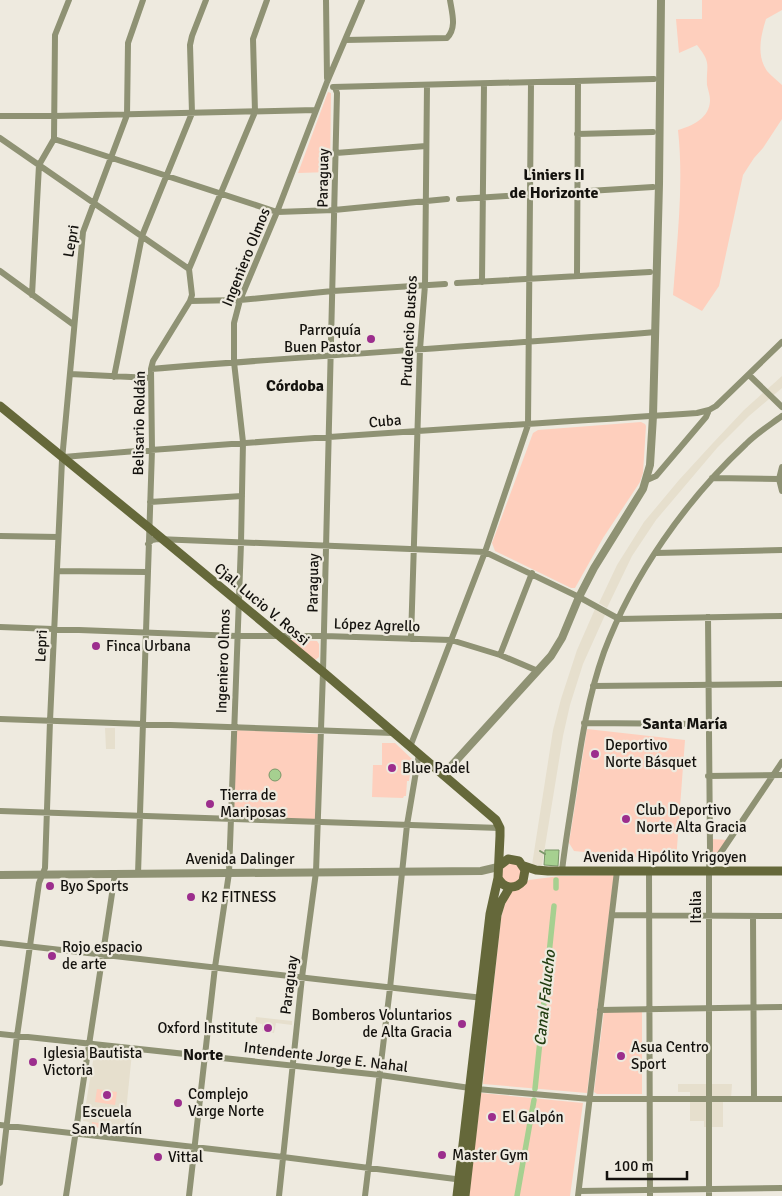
<svg xmlns="http://www.w3.org/2000/svg" width="782" height="1196" font-family="Signika,sans-serif">
<style>
.built{fill:#e6dfcd}
.green{fill:#fecfbd}
.water{fill:#a6d090;stroke:#7a9769}
.lines{fill:none;stroke-linecap:round;stroke-linejoin:round}
.stream{stroke:#7a9769;stroke-width:2}
.canal{stroke:#a6d090;stroke-width:5.5}
.minor{stroke:#8f9274;stroke-width:6}
.tertiary{stroke:#8f9274;stroke-width:8}
.secondary{stroke:#65683a;stroke-width:9}
.poi-dot{fill:#9c2e8d;stroke:#eeeadf;stroke-width:2}
.labels{text-anchor:middle;stroke-width:4.5;stroke-linejoin:round;paint-order:stroke}
.street-label{font-size:15px;fill:#14120e;stroke:#eeeadf}
.poi-label{font-size:15px;fill:#14120e;stroke:#eeeadf;text-anchor:start}
.neighbourhood-label{font-size:16px;font-weight:bold;fill:#14120e;stroke:#eeeadf}
.water-label{font-size:16px;font-style:italic;fill:#223d11;stroke:#eeeadf}
</style>
<rect width="100%" height="100%" fill="#eeeadf"/>
<path class="built" d="M782 376V388L749 416 717 448 656 520 632 556 607 608 599 603 617 565 644 522 679 480 712 444 744 410Z
M595 609 605 615 583 664 570 705 563 736 542 865H532L553 730 561 699 577 650Z
M105 728H115V749H106Z
M256 1017 292 1021V1025L276 1023 274 1033 262 1031V1024L255 1023Z
M95 1049 132 1053 124 1131 94 1127 88 1125 89 1122 83 1121Z
M678 1084H732L731 1099 723 1100V1127H704V1121H690V1092H678Z"/>
<path class="green" d="M702 0H782V10L766 19C761 35 756 55 767 71 771 76 777 80 782 85V119L763 148 754 158 743 175 719 286 702 311 673 295C677 241 684 185 678 130 692 126 710 118 710 100 710 95 708 90 707 85 706 64 712 64 697 45L679 53 676 19H702Z
M328 92 331 93 330 172 298 173Z
M641 422 645 424 646 426 643 473 640 482 603 538 575 588H571L495 551 492 543 533 433 538 430Z
M289 640 317 641 319 644V657L315 660Z
M587 729 685 740 676 861 574 851 569 843Z
M237 730 318 734 315 820 233 817Z
M382 743H395L412 759 409 781H407L406 796H404L403 798 372 797 373 765H382Z
M710 839 729 840 709 867Z
M505 862 520 865 522 880 508 885 499 874Z
M614 875 587 1093 483 1084 501 918 505 904 511 891 529 880 560 876Z
M604 1011H642V1094H597L594 1092Z
M97 1089 117 1092 115 1105 95 1102Z
M481 1093 583 1103 570 1196H469Z
M92 1122 124 1127V1131L94 1127 92 1126Z"/>
<path class="water" d="M269 775a6 6 0 1 1 12 0a6 6 0 1 1-12 0Z
M545 850H559L558 866 544 865Z"/>
<g class="lines">
<path class="stream" d="M540 851 545 854"/>
<path class="canal" d="M556 888V880
M535 1089 554 906
M517 1196 534 1100"/>
<path class="minor" d="M326 0 327 78
M345 40 447 38C457 28 452 13 450 0
M333 87 654 79
M0 116H54L316 110
M577 134 653 132
M0 138 189 269
M54 139 277 212 334 210 447 199
M336 153 426 146
M459 199 653 187
M0 271 74 325
M577 276 578 81
M482 282 484 84
M457 283 650 272
M32 295 39 165 54 139 55 35 69 0
M190 301 240 300 333 291 445 284
M151 369C319 355 487 346 656 332
M70 374 151 378
M749 375 782 407
M114 377 142 236 192 113 190 45 192 36 206 0
M64 457C275 439 486 427 697 413L709 410
M782 467 779 479 782 491
M712 478 779 479
M647 480 656 476 706 417 709 410 716 406 782 342
M150 502 242 496
M0 536 58 537
M148 544 152 540 157 539 485 552 579 597 619 619 782 616
M656 553 782 550
M57 571 147 572
M708 617 710 847 709 871V1196
M0 627 237 636H324L451 640 500 655 538 671
M411 639 420 349 425 285 427 85
M500 655 532 573
M593 686 782 684
M0 719 393 733
M584 723 708 724
M410 747 485 552 528 425 531 83
M708 776 782 775
M0 811 500 828
M709 870 782 762
M562 871C565 844 570 816 574 789 581 742 588 697 604 652 633 575 686 500 746 444 757 433 770 425 782 416
M649 871 650 1196
M138 874 152 450 151 369 153 361 190 301 192 295 189 269 255 112 253 39 267 0
M612 915 782 916
M753 916 754 1099
M0 943 483 998
M600 1010 782 1007
M0 1034 380 1075 477 1089 590 1099H782
M0 1125 283 1157 463 1180
M0 1183 17 1036 39 883 45 868 50 721 62 460 83 232 127 115 128 43 143 0
M579 1191 782 1188
M66 1196 115 874
M189 1196 215 967 229 873 241 543 243 442 234 362V323L240 300 277 212 327 82 362 0
M279 1196 302 977 316 872 323 672 337 93 335 88
M365 1196 390 988 407 825 419 754
M578 1196 617 871"/>
<path class="tertiary" d="M443 775 551 656 562 638 579 597 594 568 643 489 650 465 653 416 659 184 661 0
M0 875 481 871 498 867"/>
<path class="secondary" d="M0 406 148 527 323 672 496 820 500 828V836L498 878C504 889 515 890 523 881L525 870 519 861 508 859 499 866
M524 866 536 870 548 871H782
M457 1196 490 914 498 878
M465 1196 497 915 501 902 510 887"/>
</g>
<g class="poi-dot">
<circle cx="371" cy="339" r="5"/>
<circle cx="96" cy="646" r="5"/>
<circle cx="595" cy="754" r="5"/>
<circle cx="392" cy="768" r="5"/>
<circle cx="210" cy="804" r="5"/>
<circle cx="626" cy="819" r="5"/>
<circle cx="50" cy="886" r="5"/>
<circle cx="191" cy="897" r="5"/>
<circle cx="52" cy="956" r="5"/>
<circle cx="462" cy="1024" r="5"/>
<circle cx="268" cy="1028" r="5"/>
<circle cx="621" cy="1056" r="5"/>
<circle cx="33" cy="1062" r="5"/>
<circle cx="107" cy="1095" r="5"/>
<circle cx="178" cy="1103" r="5"/>
<circle cx="492" cy="1117" r="5"/>
<circle cx="442" cy="1155" r="5"/>
<circle cx="158" cy="1157" r="5"/>
</g>
<g class="labels">
<g class="street-label">
<text transform="translate(323 178) rotate(-89)" y="5">Paraguay</text>
<text transform="translate(71 241) rotate(-80)" y="5">Lepri</text>
<text transform="translate(246 257) rotate(-68)" y="5">Ingeniero Olmos</text>
<text transform="translate(409 331) rotate(-87)" y="5">Prudencio Bustos</text>
<text transform="translate(385 421) rotate(-5)" y="5">Cuba</text>
<text transform="translate(139 423) rotate(-89)" y="5">Belisario Roldán</text>
<text transform="translate(313 583) rotate(-89)" y="5">Paraguay</text>
<text transform="translate(262 604) rotate(40)" y="5">Cjal. Lucio V. Rossi</text>
<text transform="translate(377 625) rotate(2)" y="5">López Agrello</text>
<text transform="translate(41 646) rotate(-87)" y="5">Lepri</text>
<text transform="translate(223 661) rotate(-88)" y="5">Ingeniero Olmos</text>
<text x="665" y="862">Avenida Hipólito Yrigoyen</text>
<text x="240" y="864">Avenida Dalinger</text>
<text transform="translate(696 907) rotate(-90)" y="5">Italia</text>
<text transform="translate(289 985) rotate(-83)" y="5">Paraguay</text>
<text transform="translate(326 1057) rotate(7)" y="5">Intendente Jorge E. Nahal</text>
</g>
<g class="poi-label">
<text x="361" y="335" text-anchor="end">Parroquía<tspan x="361" dy="17">Buen Pastor</tspan></text>
<text x="106" y="651">Finca Urbana</text>
<text x="605" y="750">Deportivo<tspan x="605" dy="17">Norte Básquet</tspan></text>
<text x="402" y="773">Blue Padel</text>
<text x="220" y="800">Tierra de<tspan x="220" dy="17">Mariposas</tspan></text>
<text x="636" y="815">Club Deportivo<tspan x="636" dy="17">Norte Alta Gracia</tspan></text>
<text x="60" y="891">Byo Sports</text>
<text x="201" y="902">K2 FITNESS</text>
<text x="62" y="952">Rojo espacio<tspan x="62" dy="17">de arte</tspan></text>
<text x="452" y="1020" text-anchor="end">Bomberos Voluntarios<tspan x="452" dy="17">de Alta Gracia</tspan></text>
<text x="258" y="1033" text-anchor="end">Oxford Institute</text>
<text x="631" y="1052">Asua Centro<tspan x="631" dy="17">Sport</tspan></text>
<text x="43" y="1058">Iglesia Bautista<tspan x="43" dy="17">Victoria</tspan></text>
<text x="188" y="1099">Complejo<tspan x="188" dy="17">Varge Norte</tspan></text>
<text x="107" y="1117" text-anchor="middle">Escuela<tspan x="107" dy="17">San Martín</tspan></text>
<text x="502" y="1122">El Galpón</text>
<text x="452" y="1160">Master Gym</text>
<text x="168" y="1162">Vittal</text>
</g>
<g class="neighbourhood-label">
<text x="554" y="180">Liniers II<tspan x="554" dy="18">de Horizonte</tspan></text>
<text x="295" y="391">Córdoba</text>
<text x="685" y="729">Santa María</text>
<text x="203" y="1060">Norte</text>
</g>
<g class="water-label">
<text transform="translate(544 998) rotate(-84)" y="6">Canal Falucho</text>
</g>
</g>
<path d="M607 1171v8h80v-8" fill="none" stroke="#14120e" stroke-width="2.5"/>
<text x="614" y="1171" font-size="15" fill="#14120e" stroke="#eeeadf" stroke-width="4" paint-order="stroke">100 m</text>
</svg>
